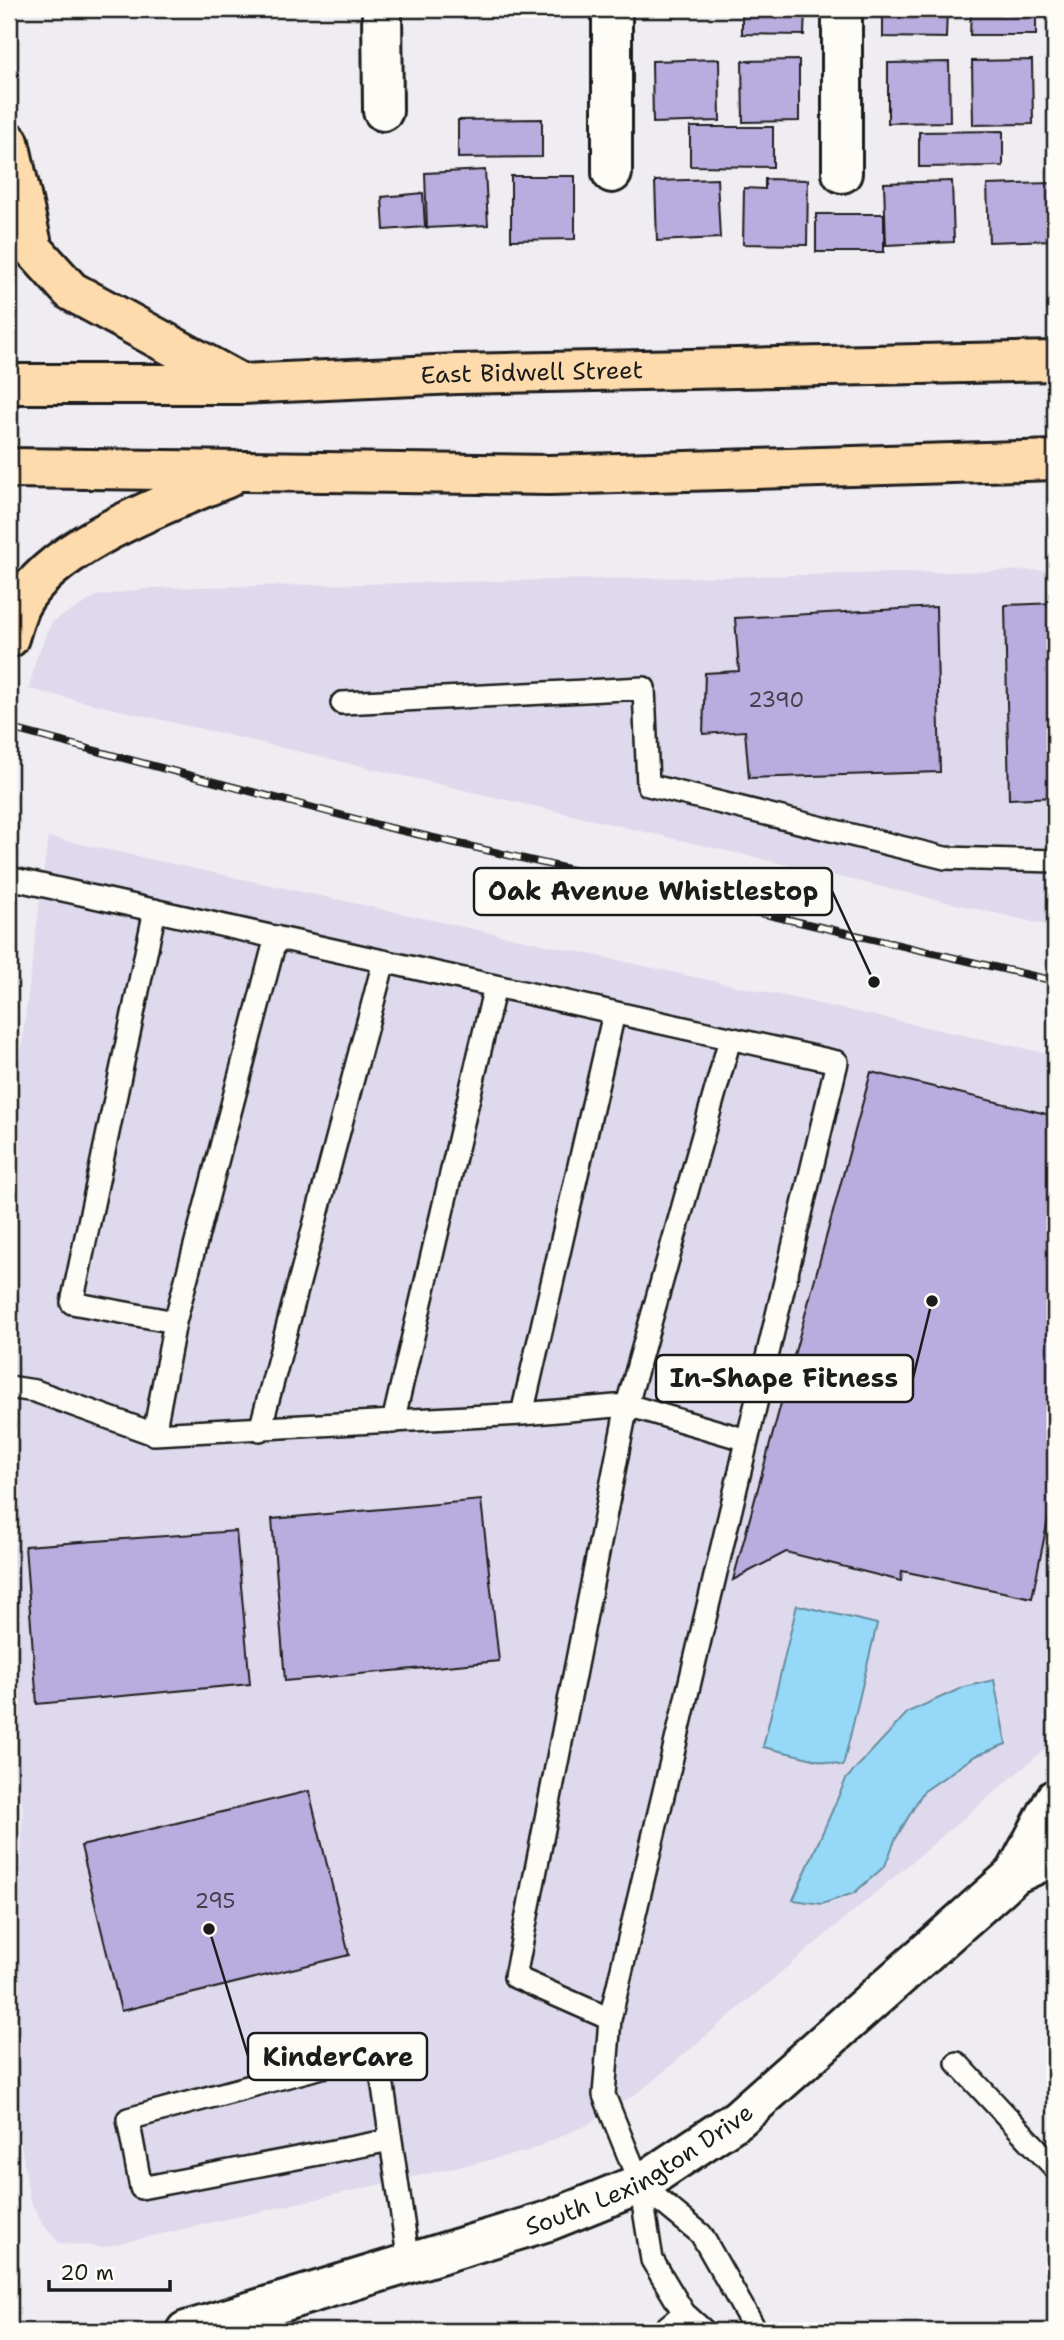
<svg xmlns="http://www.w3.org/2000/svg" width="1064" height="2340" font-family="'Shantell Sans',sans-serif">
<style>
.built{fill:#ded9ec}
.water{fill:#96d8f7;stroke:#658d9f;stroke-width:2}
.building{fill:#b8adde;stroke:#1c1c1c;stroke-width:2}
.lines{fill:none;stroke-linecap:round;stroke-linejoin:round}
.lane-casing{stroke:#1c1c1c;stroke-width:26}
.street-casing{stroke:#1c1c1c;stroke-width:44}
.primary-casing{stroke:#1c1c1c;stroke-width:44}
.lane{stroke:#fdfcf7;stroke-width:21}
.street{stroke:#fdfcf7;stroke-width:38}
.primary{stroke:#fedbac;stroke-width:38}
.rail-casing{stroke:#1c1c1c;stroke-width:8}
.rail{stroke:#fdfcf7;stroke-width:5;stroke-dasharray:16;stroke-linecap:butt}
.labels{text-anchor:middle;stroke-width:5;stroke-linejoin:round;paint-order:stroke}
.number-label{font-size:21px;fill:#43404c}
.street-label{font-size:24px;fill:#1c1c1c;stroke:#fdfcf7}
.leader{fill:none;stroke:#1c1c1c;stroke-width:2.5}
.callout-dot{fill:#1c1c1c;stroke:#fdfcf7;stroke-width:2.5}
.callout{fill:#fdfcf7;stroke:#1c1c1c;stroke-width:2.5}
.callout-label{font-size:26px;text-anchor:middle;font-weight:bold;fill:#1c1c1c}
</style>
<rect width="100%" height="100%" fill="#efecf2"/>
<filter id="ink" filterUnits="userSpaceOnUse"><feTurbulence type="fractalNoise" baseFrequency=".0143" numOctaves="2"/><feDisplacementMap in="SourceGraphic" scale="14" xChannelSelector="R" yChannelSelector="G"/><feConvolveMatrix kernelMatrix="1 2 1 2 8 2 1 2 1" color-interpolation-filters="sRGB"/></filter>
<g filter="url(#ink)">
<path class="built" d="M1055 570V927L29 689 36 659 52 622 97 596 152 588Z
M48 837 1055 1055V1741L643 2089 585 2126 525 2152 103 2247 59 2243 42 2223 30 2200 9 2068V1984L20 1892 23 1807 9 1751V1145Z"/>
<path class="water" d="M797 1605 877 1624 843 1766 763 1747Z
M994 1680 1006 1744 975 1756 923 1792 895 1840 885 1866 854 1893 822 1904 793 1900 846 1779 908 1712 964 1687Z"/>
<path class="building" d="M742 9H805L804 35 742 34Z
M883 9H947L946 38 883 37Z
M971 9H1036V35H970Z
M719 59 720 121 653 123 652 61Z
M799 60V121L743 122 742 61Z
M1032 60 1033 124 973 125 972 61Z
M949 62 950 122 888 123V63Z
M542 119V157L458 158V120Z
M690 127H773V167L690 166Z
M1003 131V166L919 167V132Z
M485 170 488 225 427 228 425 173Z
M511 176H575V239L511 240Z
M717 179 720 238 657 241 655 181Z
M765 179 808 180 807 245 743 244 744 188 765 189Z
M952 181 954 242 886 245 884 183Z
M1051 183 1053 240 989 242 987 185Z
M423 193 425 227 384 230 382 197Z
M816 214H884V252H816Z
M1055 603V797L1009 799 1005 605Z
M936 607 940 772 749 778 745 731 703 734 705 673 739 671 735 618Z
M871 1072 1055 1116V1485L1032 1598 902 1571 901 1581 786 1552 733 1580Z
M481 1500 499 1661 285 1681 272 1519Z
M236 1531 250 1684 37 1704 25 1546Z
M309 1791 349 1955 121 2011 81 1846Z"/>
<g class="lines">
<defs>
<path id="lane" d="M342 703 644 688 648 785 945 858 1055 861
M9 878 837 1062 610 2019 604 2095 640 2184 652 2260 684 2313 704 2331
M175 1322 276 937
M9 1387 35 1391 154 1434 175 1322 72 1303 155 910
M522 1414 614 1013
M393 1422 495 986
M260 1430 384 961
M154 1434 522 1414 627 1405 747 1440
M610 2019 515 1977 627 1405 730 1039
M957 2063 1055 2168
M391 2140 141 2188 128 2119 378 2052 409 2263
M640 2184 701 2234 756 2331
M662 2331 684 2313"/>
<g id="street">
<path d="M382 9 383 111"/>
<path d="M612 9V173"/>
<path d="M842 9V173"/>
<path d="M1015 1874 1055 1799"/>
<path id="s1" d="M186 2331 548 2221 640 2184 738 2119 1015 1874 1055 1856"/>
</g>
<g id="primary">
<path d="M9 142 33 249 71 291 240 383"/>
<path id="s2" d="M9 384H242L457 374 1055 361"/>
<path d="M9 468 549 475 1055 460"/>
<path d="M9 638C12 628 15 617 19 607 49 546 167 503 227 478"/>
</g>
</defs>
<use href="#lane" class="lane-casing"/>
<use href="#street" class="street-casing"/>
<use href="#primary" class="primary-casing"/>
<use href="#lane" class="lane"/>
<use href="#street" class="street"/>
<use href="#primary" class="primary"/>
<defs>
<path id="rail" d="M9 728 386 827 1055 981"/>
</defs>
<use href="#rail" class="rail-casing"/>
<use href="#rail" class="rail"/>
</g>
</g>
<g class="labels">
<g class="number-label">
<text x="776" y="707">2390</text>
<text x="215" y="1908">295</text>
</g>
<g class="street-label">
<text dy="8" stroke="none"><textPath href="#s2" startOffset="523">East Bidwell Street</textPath></text>
<text dy="8" stroke="none"><textPath href="#s1" startOffset="483">South Lexington Drive</textPath></text>
</g>
</g>
<path class="leader" d="M874 982L832 891M932 1301L913 1378M209 1929L248 2056"/>
<g class="callout-dot">
<circle cx="874" cy="982" r="7"/>
<circle cx="932" cy="1301" r="7"/>
<circle cx="209" cy="1929" r="7"/>
</g>
<g class="callout">
<rect x="474" y="868" width="358" height="47" rx="7"/>
<rect x="656" y="1355" width="257" height="47" rx="7"/>
<rect x="248" y="2033" width="179" height="47" rx="7"/>
</g>
<g class="callout-label">
<text x="653" y="900">Oak Avenue Whistlestop</text>
<text x="784" y="1387">In-Shape Fitness</text>
<text x="338" y="2066">KinderCare</text>
</g>
<rect width="1064" height="2340" fill="none" stroke="#fdfcf7" stroke-width="35"/>
<rect x="18" y="18" width="1029" height="2305" fill="none" stroke="#1c1c1c" stroke-width="2.5" filter="url(#ink)"/>
<path d="M49 2280v10h121v-10" fill="none" stroke="#1c1c1c" stroke-width="3.5"/>
<text x="60" y="2280" font-size="21" fill="#1c1c1c" stroke="#fdfcf7" stroke-width="5" paint-order="stroke">20 m</text>
</svg>
